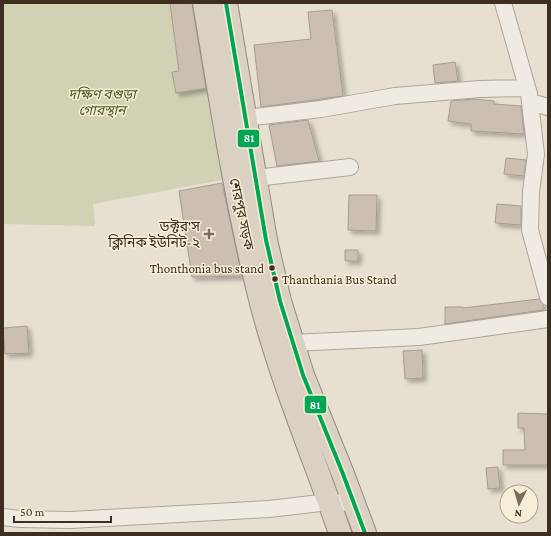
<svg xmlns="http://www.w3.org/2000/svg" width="551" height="536" font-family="'Crimson Pro','Noto Sans Bengali',serif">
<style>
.cemetery{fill:#d1d1b3}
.building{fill:#cbbfb2;stroke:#a89c90;filter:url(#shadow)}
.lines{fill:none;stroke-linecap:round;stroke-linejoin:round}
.minor-casing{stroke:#ada599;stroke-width:18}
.highway-casing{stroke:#928b80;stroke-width:24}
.minor{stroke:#efebe3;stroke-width:16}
.highway{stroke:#dad1c2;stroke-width:22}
.bus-1-casing{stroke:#f7eed8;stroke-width:7}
.bus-1{stroke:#00a651;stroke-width:4}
.poi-dot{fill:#786c5e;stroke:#f7eed8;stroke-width:1.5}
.bus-dot{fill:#3d2e20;stroke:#f7eed8;stroke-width:1.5}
.labels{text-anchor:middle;stroke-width:3;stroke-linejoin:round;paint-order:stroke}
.bus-label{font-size:13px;fill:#3d2e20;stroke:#f7eed8;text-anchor:end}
.park-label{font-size:14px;font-style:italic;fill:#4d5a26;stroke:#f7eed8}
.street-label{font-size:14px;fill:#3d2e20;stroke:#f7eed8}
.poi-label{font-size:14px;fill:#3d2e20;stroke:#f7eed8;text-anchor:end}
.line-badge{stroke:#f7eed8;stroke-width:1.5}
.badge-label{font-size:11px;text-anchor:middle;font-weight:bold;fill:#fff}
</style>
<defs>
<filter id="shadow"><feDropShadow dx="3.5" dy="3.5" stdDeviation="2" flood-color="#0004"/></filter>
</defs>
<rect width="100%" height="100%" fill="#e7e0d1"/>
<path class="cemetery" d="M3 3H195L227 179 93 204 95 226 3 224Z"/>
<path class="building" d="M170 3H192L206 88 176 93 172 72 179 71Z
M332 10 343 96 261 107 254 45 311 39 308 12Z
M455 62 458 81 435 83 433 65Z
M474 99 494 101V104L521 106 524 134 471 131V124L448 121 451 101Z
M308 120 319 161 277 166 269 125Z
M506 158 526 160 524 176 504 174Z
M222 183 242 276 192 277 179 191Z
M349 195H377L376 231 348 230Z
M497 204 521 206V225L495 223Z
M345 250H358V261H345Z
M539 299 543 304V310L445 324V307H463V308Z
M27 326 29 353 5 354 3 328Z
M422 350 423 378 405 379 403 351Z
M518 413 548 414V465H503V450H525L524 428H518Z
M498 467 500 488 488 489 486 468Z"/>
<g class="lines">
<defs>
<path id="minor" d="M503 3 529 94 536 154 531 192 530 230 548 297
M530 102 548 107
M246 118 321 109 395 96 480 89 527 88
M256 178 350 167
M292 343 419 337 548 319
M3 517 20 519 71 520 269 509 329 502 354 503"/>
<path id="highway" d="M204 3C220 97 234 191 256 283 276 369 311 450 340 533
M226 3 266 240 280 301 303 375 343 474 365 533"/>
</defs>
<use href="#minor" class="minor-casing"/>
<use href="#highway" class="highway-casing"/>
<use href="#minor" class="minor"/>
<use href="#highway" class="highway"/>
<defs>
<path id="bus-1" d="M226 3 266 240 280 301 303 375 343 474 365 533"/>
</defs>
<use href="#bus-1" class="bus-1-casing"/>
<use href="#bus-1" class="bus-1"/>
</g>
<path class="poi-dot" d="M207 228h4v4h4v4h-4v4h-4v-4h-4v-4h4z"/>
<g class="bus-dot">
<circle cx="272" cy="268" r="3.5"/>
<circle cx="275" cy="279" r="3.5"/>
</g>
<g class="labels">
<g class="bus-label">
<text x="264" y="273">Thonthonia bus stand</text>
<text x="282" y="284" text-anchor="start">Thanthania Bus Stand</text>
</g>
<g class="park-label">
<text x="102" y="99">দক্ষিণ বগুড়া<tspan x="102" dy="16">গোরস্থান</tspan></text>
</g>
<g class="street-label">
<text transform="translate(242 214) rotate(78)" y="5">শেরপুর সড়ক</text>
</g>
<g class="poi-label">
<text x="200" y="231">ডক্টর'স<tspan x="200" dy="16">ক্লিনিক ইউনিট-২</tspan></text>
</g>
</g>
<g class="line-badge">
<rect x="237" y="129" width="23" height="19" rx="4" fill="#00a651"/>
<rect x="304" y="395" width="23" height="19" rx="4" fill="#00a651"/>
</g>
<g class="badge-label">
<text x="249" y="142">81</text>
<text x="315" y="409">81</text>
</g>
<rect width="551" height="536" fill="none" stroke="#3d2e20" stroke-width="8"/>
<g transform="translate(519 504) rotate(185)"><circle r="19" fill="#f7eed8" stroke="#ada18e"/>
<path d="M0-3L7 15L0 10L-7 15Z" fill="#786c5e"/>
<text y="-6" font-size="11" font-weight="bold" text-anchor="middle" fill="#3d2e20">N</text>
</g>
<path d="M14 516v6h97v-6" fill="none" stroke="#3d2e20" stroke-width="2"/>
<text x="20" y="516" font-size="12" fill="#3d2e20" stroke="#f7eed8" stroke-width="3" paint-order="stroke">50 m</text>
</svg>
